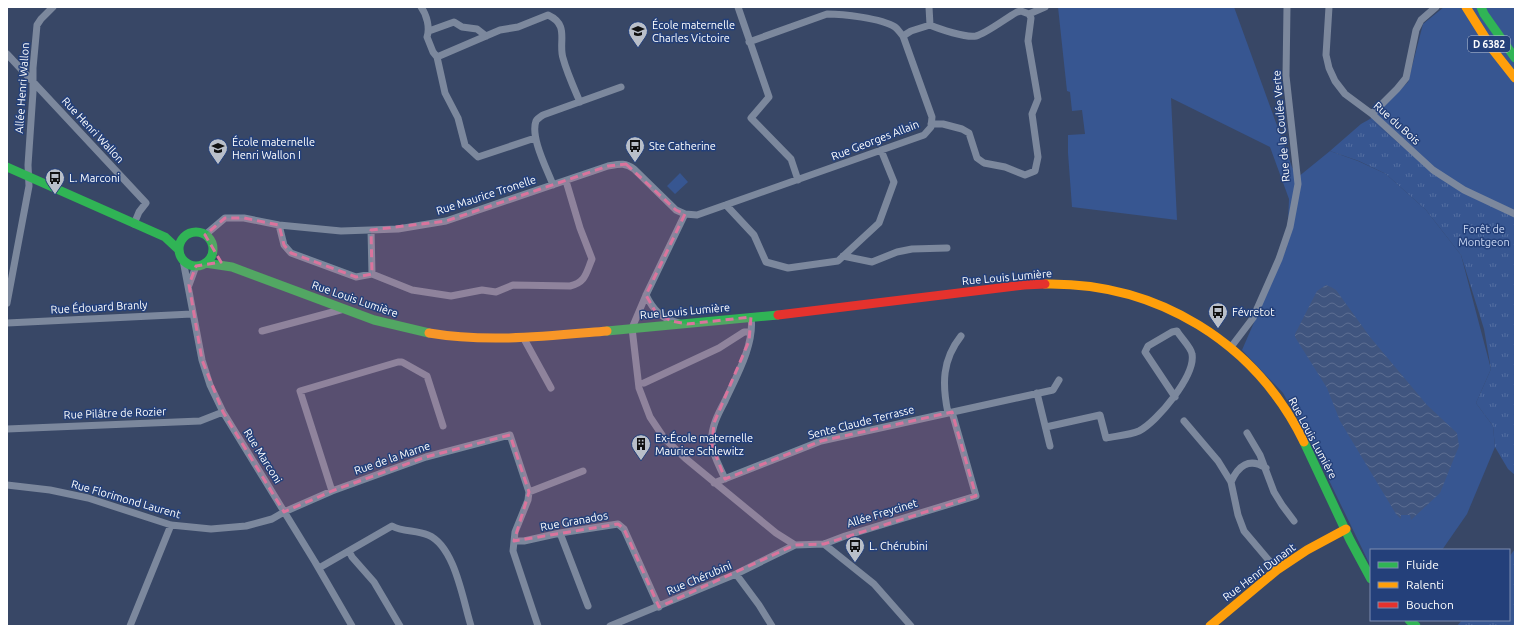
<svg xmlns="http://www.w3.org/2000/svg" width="1522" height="633" font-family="Ubuntu,sans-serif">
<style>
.green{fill:#375691}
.park{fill:url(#park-tufts)}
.water{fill:url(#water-waves)}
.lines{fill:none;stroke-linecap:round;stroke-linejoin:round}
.street{stroke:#7c889d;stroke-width:7}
.fast{stroke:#30b455;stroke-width:9}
.slow{stroke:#ff9f0a;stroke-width:9}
.jam{stroke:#e5322d;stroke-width:9}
.marked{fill:#da749d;fill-opacity:0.2;stroke:#da749d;stroke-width:3;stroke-dasharray:8 5;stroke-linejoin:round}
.labels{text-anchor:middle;stroke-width:3;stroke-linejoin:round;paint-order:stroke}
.shield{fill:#24407a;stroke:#bdc6d7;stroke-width:1}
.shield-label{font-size:10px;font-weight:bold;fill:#fff}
.poi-label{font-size:11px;fill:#fff;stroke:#24407a;text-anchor:start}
.street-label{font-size:11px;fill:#fff;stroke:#24407a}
.park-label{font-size:11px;fill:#cad8f4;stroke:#24407a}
</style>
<defs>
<pattern id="park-tufts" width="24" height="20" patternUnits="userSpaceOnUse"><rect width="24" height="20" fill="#375691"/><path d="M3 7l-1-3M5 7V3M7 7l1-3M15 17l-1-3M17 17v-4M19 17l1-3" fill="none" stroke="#556fa2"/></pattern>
<pattern id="water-waves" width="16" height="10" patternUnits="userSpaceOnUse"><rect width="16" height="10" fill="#40557f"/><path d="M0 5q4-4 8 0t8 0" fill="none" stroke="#5d6e92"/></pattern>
</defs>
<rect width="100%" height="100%" fill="#384766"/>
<path class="green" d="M1058 7H1234L1292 167 1298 177 1330 151 1358 161 1386 174 1426 210 1461 255 1491 369 1476 403 1493 426 1495 447 1467 514 1442 550H1371V567L1308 437 1283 393 1242 350 1287 247 1289 199 1270 147 1171 98 1177 220 1072 207 1068 153V135L1085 134 1082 110 1072 111 1070 92 1067 91Z
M1444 7H1515V215L1438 176 1370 119 1408 82 1423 24Z
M680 173 688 182 675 194 667 186Z"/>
<path class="park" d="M1370 119 1438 176 1515 215V475L1508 469 1495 447 1493 426 1476 403 1491 369 1484 329 1461 255 1426 210 1386 174 1359 161 1330 151 1361 124Z
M1515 549V626H1457L1462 620H1509V557Z"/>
<path class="water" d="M1326 285 1331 287 1336 290 1370 337 1427 405 1457 433 1459 446 1440 493 1411 520 1410 515H1401V519L1396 514 1340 421 1327 388 1295 337V334L1317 291Z"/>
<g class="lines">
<path class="street" d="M421 7C427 15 430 28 427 37L433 52 437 57 500 30 518 27 548 15C570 25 558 42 563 58 567 73 574 88 580 102
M738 7 769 97 751 118 791 159 798 180
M929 7 930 25
M1329 7 1326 55 1329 68 1335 81 1345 94 1372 114 1433 170 1464 190 1515 214
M1029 14 1045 7
M429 31 454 22 462 27 477 29 486 36
M903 36 911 31 930 25C939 29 966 38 976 36 987 33 1006 18 1017 12L1021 11 1029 14 1031 18 1028 41 1038 99 1032 114 1038 157 1035 171 1025 175 1005 167 984 163 977 158 969 133 962 129 943 124H931
M7 54 146 203 139 212 134 224
M437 57 445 93 458 118 465 145 478 157 535 138
M1372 114 1397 89 1406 78 1416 30 1421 20 1436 7
M553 185C547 169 530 137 536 121 537 119 540 117 543 115L621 87
M726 205 754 235 766 262 788 268 838 261 879 223 894 182 881 150
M685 214 646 295 632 328 639 388 650 417 664 438 685 458 776 533 795 545
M279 225 284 245 291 253 356 277 372 274 412 290 451 296 482 290 496 292 513 285 570 286C586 282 586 273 592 259L580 228 566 181
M371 230 372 274
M205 235 225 218H244L279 225 341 231 398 229 446 221 608 166C619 164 625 162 634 169L676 210 685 214 697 215 924 135 931 127 932 117 903 36C900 33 898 29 895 27 881 18 842 14 827 14L749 42
M843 256 872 262 897 252 912 249 947 248
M183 260 202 360 210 385 223 412 315 562 352 626
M189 285 196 266
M646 295C653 310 662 319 679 323
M7 303 29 186 28 165 33 92V68L37 25 41 19 53 7
M7 323 192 314
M262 331 344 309
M523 337 551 388
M1231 347 1253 318 1279 259 1290 227 1298 184 1286 76 1287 7
M644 383 719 348 744 332H751
M1037 393 1050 446
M948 413C942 384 942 360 961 336
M1184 421 1218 461 1231 482 1238 515 1244 531 1277 570
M1046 427 1100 415 1106 438C1116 436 1130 435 1139 431 1157 422 1196 375 1192 354 1191 347 1181 338 1177 331L1172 332 1148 346 1145 352 1175 397
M7 429 200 421 223 412
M1247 433 1260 455 1274 492 1282 505 1294 521
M725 479C721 469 712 454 712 444 710 429 718 414 725 401 736 377 755 344 751 317
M1231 482C1238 466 1249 457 1266 468
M714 483 821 441 1053 390 1059 380
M7 485 50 490 88 498 171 525 211 529 246 526 272 519 284 512 332 491 426 457 510 435 529 492 528 500 515 532 513 551 538 626
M332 491 300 391 398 362H402L427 376 443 426
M529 492 583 471
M560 533 588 606
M514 541H524L560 533 618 524 624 529 659 607
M824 544 874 584 911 626
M349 551 352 557 374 582 400 626
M319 568 392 526C403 532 416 530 428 535 455 546 463 601 471 626
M736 574 759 605 772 626
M130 626 171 525
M610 626 736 574 795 545 824 544 845 536 976 496 952 412"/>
<path class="fast" d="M1481 7 1484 14 1515 58
M7 167 165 237 179 250
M179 249a17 17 0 1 1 34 0a17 17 0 1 1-34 0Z
M205 263 232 267 374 320 429 333
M607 331 778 315
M1304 442 1350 540 1371 579
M1409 620 1416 626"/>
<path class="slow" d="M1466 7 1493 50 1515 78
M1045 284C1157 282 1255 342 1304 442
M429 333C488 343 548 336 607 331
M1210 626 1277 570 1307 550 1346 529"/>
<path class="jam" d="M778 315 1024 285 1045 284"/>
</g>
<path class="marked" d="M626 164 676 210 685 214 646 295 655 311 671 321 687 324 751 317 749 341 714 423 712 445 725 479 821 441 952 412 976 496 824 544 795 545 659 607 624 529 618 524 514 541 529 492 510 435 426 457 332 491 284 512 223 412 202 360 189 285 196 266 221 262 205 235 225 218H244L279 225 284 245 291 253 356 277 372 274 371 230 446 221 608 166Z"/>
<defs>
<symbol id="school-pin" viewBox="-11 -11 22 30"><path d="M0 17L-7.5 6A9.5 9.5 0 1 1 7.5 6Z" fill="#b9bfc9" stroke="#24407a"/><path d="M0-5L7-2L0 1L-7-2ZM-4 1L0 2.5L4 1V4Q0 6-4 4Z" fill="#111"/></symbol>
<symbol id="bus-pin" viewBox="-11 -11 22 30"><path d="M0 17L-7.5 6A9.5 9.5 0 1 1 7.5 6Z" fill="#b9bfc9" stroke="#24407a"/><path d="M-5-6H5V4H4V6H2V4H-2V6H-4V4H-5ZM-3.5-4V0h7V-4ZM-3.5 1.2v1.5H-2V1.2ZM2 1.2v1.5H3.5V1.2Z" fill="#111"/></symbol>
<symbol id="building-pin" viewBox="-11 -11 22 30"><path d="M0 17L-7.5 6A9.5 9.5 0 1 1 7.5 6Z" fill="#b9bfc9" stroke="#24407a"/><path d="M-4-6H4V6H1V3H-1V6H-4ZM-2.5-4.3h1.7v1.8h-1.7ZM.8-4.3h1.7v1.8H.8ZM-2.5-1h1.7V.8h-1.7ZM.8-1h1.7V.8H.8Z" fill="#111"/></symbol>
</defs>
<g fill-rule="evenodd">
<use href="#school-pin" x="627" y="20" width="22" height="30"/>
<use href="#bus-pin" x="624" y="135" width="22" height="30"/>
<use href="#school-pin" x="207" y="137" width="22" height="30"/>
<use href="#bus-pin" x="44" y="167" width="22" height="30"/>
<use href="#bus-pin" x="1207" y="301" width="22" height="30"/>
<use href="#building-pin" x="630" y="433" width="22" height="30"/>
<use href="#bus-pin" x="844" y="535" width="22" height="30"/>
</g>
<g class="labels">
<rect class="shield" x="1468" y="36" width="42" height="16" rx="3"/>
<g class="shield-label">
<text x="1489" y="48">D 6382</text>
</g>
<g class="poi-label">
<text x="652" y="29">École maternelle<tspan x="652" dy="13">Charles Victoire</tspan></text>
<text x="232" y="146">École maternelle<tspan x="232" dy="13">Henri Wallon I</tspan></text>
<text x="649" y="150">Ste Catherine</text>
<text x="69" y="182">L. Marconi</text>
<text x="1232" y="316">Févretot</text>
<text x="655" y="442">Ex-École maternelle<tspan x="655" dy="13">Maurice Schlewitz</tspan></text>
<text x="869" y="550">L. Chérubini</text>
</g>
<g class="street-label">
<text transform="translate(22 88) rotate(-86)" y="4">Allée Henri Wallon</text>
<text transform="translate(1397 123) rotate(42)" y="4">Rue du Bois</text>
<text transform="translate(1281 126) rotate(-95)" y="4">Rue de la Coulée Verte</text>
<text transform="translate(93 130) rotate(47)" y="4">Rue Henri Wallon</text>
<text transform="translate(875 140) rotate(-21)" y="4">Rue Georges Allain</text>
<text transform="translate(486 195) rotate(-18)" y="4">Rue Maurice Tronelle</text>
<text transform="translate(1007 277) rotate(-5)" y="4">Rue Louis Lumière</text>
<text transform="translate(355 299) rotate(19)" y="4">Rue Louis Lumière</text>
<text transform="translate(99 307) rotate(-3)" y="4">Rue Édouard Branly</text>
<text transform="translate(685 311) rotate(-5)" y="4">Rue Louis Lumière</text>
<text transform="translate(115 413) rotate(-2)" y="4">Rue Pilâtre de Rozier</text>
<text transform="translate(861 422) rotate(-14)" y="4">Sente Claude Terrasse</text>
<text transform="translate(1313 438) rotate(62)" y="4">Rue Louis Lumière</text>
<text transform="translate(263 456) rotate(58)" y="4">Rue Marconi</text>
<text transform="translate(392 458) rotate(-19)" y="4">Rue de la Marne</text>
<text transform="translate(126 499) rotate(16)" y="4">Rue Florimond Laurent</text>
<text transform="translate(882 513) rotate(-17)" y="4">Allée Freycinet</text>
<text transform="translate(574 521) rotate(-10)" y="4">Rue Granados</text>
<text transform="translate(1259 572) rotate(-37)" y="4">Rue Henri Dunant</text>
<text transform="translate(699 578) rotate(-23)" y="4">Rue Chérubini</text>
</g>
<g class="park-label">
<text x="1484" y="233">Forêt de<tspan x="1484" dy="13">Montgeon</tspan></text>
</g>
</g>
<rect width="1522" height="633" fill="none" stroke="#ffffff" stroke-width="16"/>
<rect x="1370" y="549" width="140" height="72" fill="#24407a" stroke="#7c8caf"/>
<rect x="1378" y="562" width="20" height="6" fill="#30b455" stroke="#7c8caf"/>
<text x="1406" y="569" font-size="12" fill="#ffffff">Fluide</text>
<rect x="1378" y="582" width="20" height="6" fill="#ff9f0a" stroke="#7c8caf"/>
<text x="1406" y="589" font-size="12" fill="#ffffff">Ralenti</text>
<rect x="1378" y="602" width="20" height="6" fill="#e5322d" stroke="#7c8caf"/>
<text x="1406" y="609" font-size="12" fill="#ffffff">Bouchon</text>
</svg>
